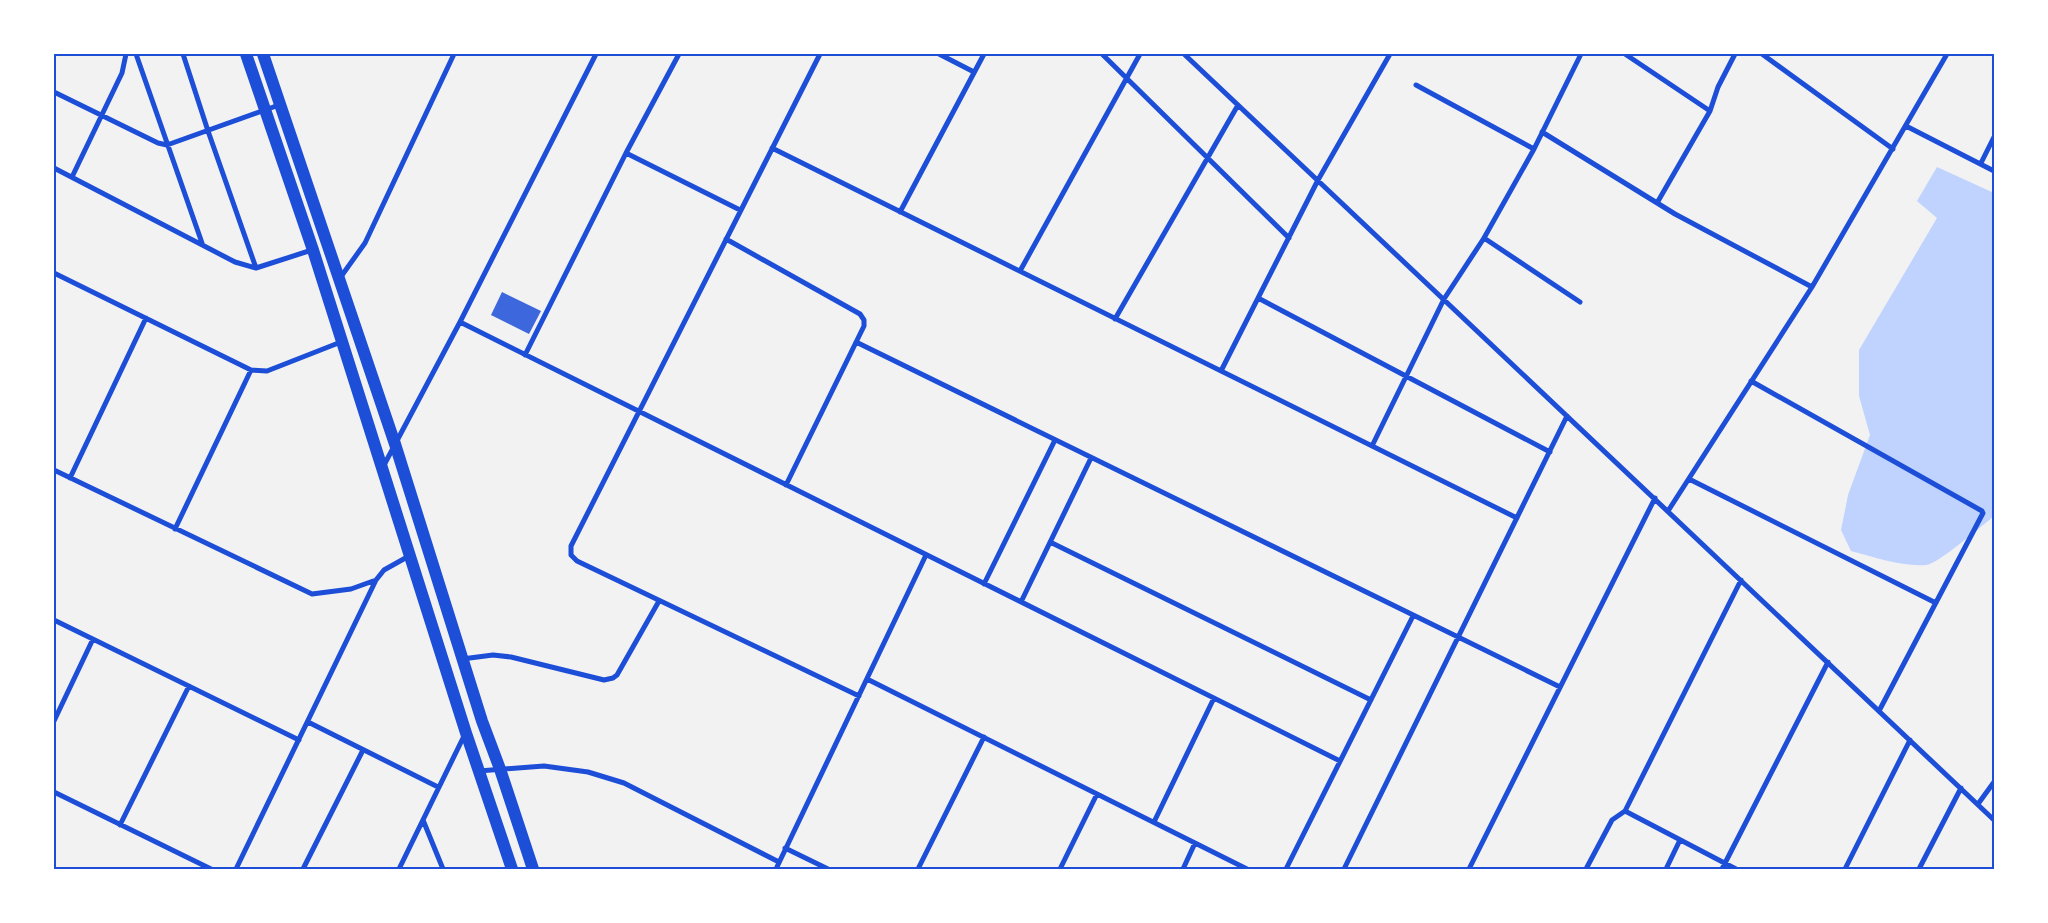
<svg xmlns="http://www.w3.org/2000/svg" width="2048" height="923" font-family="Poppins,sans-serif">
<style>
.water{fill:#bfd3fe}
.building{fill:#3d67dc}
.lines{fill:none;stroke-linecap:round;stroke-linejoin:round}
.minor{stroke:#1d4ed8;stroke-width:5}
.primary{stroke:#1d4ed8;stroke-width:12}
.neatline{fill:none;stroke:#1d4ed8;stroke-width:2}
</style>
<rect width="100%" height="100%" fill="#f2f2f2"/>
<path class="water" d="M1937 167 1994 193V516C1983 525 1938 564 1926 565 1903 567 1874 557 1851 551L1841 530 1848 495 1870 435 1859 396V350L1937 218 1917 201Z"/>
<path class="building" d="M502 292 541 311 529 334 491 315Z"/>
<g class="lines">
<path class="minor" d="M136 54 202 243
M183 54 208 131 256 268
M820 54 571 546V555L577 561 859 696
M939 54 974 72
M1102 54 1289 238
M1184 54 1994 820
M1625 54 1710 111
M1762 54 1893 149
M1416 85 1534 149
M54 92 158 143 167 145 279 105
M1906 126 1994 171
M1542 132 1675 214 1812 287
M772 148 1517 518
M626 153 740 210
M1981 163 1994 137
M54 168 235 262 256 268 312 250
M72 177 122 73 126 54
M1657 203 1710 111 1718 87 1735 54
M900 212 984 54
M1484 238 1580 302
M726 239 860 314 864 320V326L786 485
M1020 271 1140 54
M54 273 251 370 267 371 341 342
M340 278 365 243 454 54
M1258 298 1550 452
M1115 319 1238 105
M460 322 1340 761
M856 342 1560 687
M525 355 626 153 679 54
M1221 371 1318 180 1390 54
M1751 381 1982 511 1983 513 1879 711
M1372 446 1444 299 1484 238 1534 149 1581 54
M383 467 460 322 596 54
M54 470 312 594 351 589 376 580
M70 478 146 318
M1689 479 1936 603
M1668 511 1812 287 1947 54
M175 529 251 370
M1050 542 1371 700
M984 584 1055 440
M1021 602 1091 458
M54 620 299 740
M462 659 493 655 511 657 604 680 613 678 617 675 659 601
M867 679 1247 869
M54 721 93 639
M308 722 438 787
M479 771 544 766 588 772 624 783 779 862
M54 792 211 869
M1978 804 1994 782
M1625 811 1741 580
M423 820 443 869
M1154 822 1214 698
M120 825 189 686
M785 848 828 869
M236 869 376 580 384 570 409 556
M303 869 363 750
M399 869 464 736
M776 869 926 555
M918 869 984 737
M1060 869 1097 794
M1183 869 1195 843
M1286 869 1413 616
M1344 869 1567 416
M1469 869 1655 498
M1586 869 1612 820 1625 811 1736 869
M1666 869 1680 840
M1722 869 1828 662
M1845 869 1910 740
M1919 869 1961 788"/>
<path class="primary" d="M246 54 313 250 466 733 512 869
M263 54 395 444 482 721 500 769 533 869"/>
</g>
<rect width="2048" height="923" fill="none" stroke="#ffffff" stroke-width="110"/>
<rect x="55" y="55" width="1938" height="813" class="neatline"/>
</svg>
